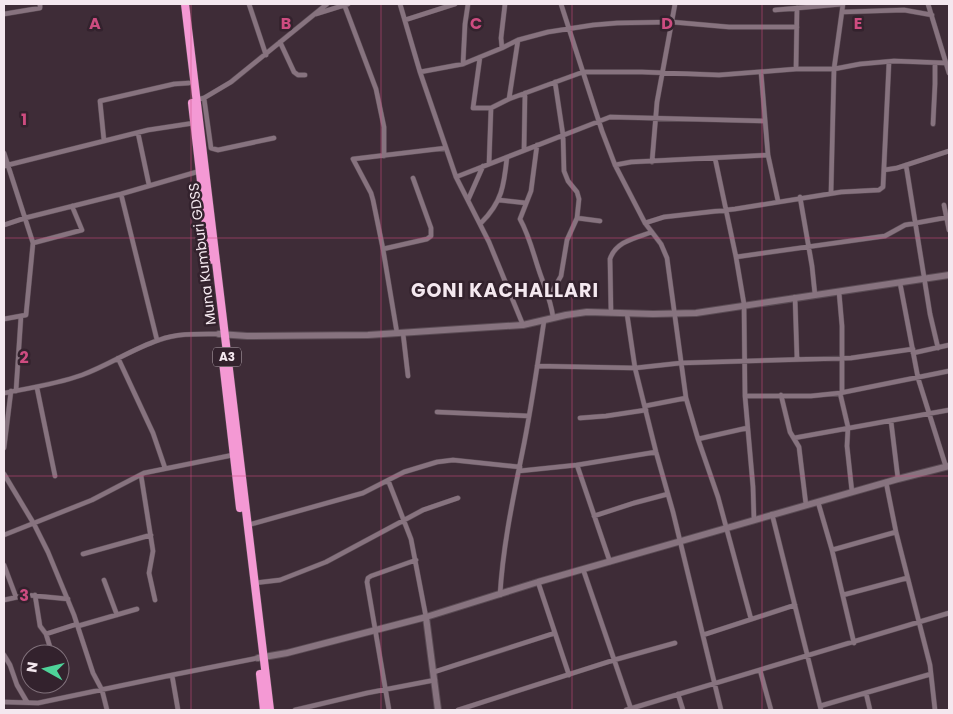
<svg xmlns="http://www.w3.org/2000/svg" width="953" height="714" font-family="Poppins,sans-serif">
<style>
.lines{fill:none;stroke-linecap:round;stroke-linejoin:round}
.street-casing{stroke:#5a4b54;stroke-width:5.5}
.secondary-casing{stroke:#5a4b54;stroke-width:8}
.highway-casing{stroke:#5a4b54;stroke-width:9}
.street{stroke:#87737f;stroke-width:4.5}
.secondary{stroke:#87737f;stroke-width:6}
.highway{stroke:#f499d4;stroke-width:8}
.grid{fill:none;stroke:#ce4c80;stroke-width:1;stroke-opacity:0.55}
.labels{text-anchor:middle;stroke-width:5;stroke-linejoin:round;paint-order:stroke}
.shield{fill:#33222d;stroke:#baadb5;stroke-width:1}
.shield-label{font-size:12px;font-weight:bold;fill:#f4e8ef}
.street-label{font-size:14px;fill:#f4e8ef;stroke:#33222d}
.district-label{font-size:19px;font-weight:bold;letter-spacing:1px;fill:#f4e8ef;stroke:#33222d}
.grid-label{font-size:16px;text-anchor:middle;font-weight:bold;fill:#ce4c80;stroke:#33222d;stroke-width:5;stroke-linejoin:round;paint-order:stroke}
</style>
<rect width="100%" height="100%" fill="#3e2c37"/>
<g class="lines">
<defs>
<path id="street" d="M249 4 266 55
M344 4 376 89 384 127V156
M400 4 420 72 456 177 489 242 523 325
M561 4 602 131 615 165 645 223 661 244 667 258 686 398 698 439 718 497 751 619
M928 4 949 73
M775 10 843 4
M842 12 904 10 932 15
M4 14 40 8V4
M316 14 348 4
M405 20 455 4
M280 42 294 72 298 75H305
M502 48 501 38 505 4
M480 57 473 108H491L509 99 583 72H642L719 75 796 69H834L860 64 894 61 946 63
M463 64 465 24 468 4
M796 69 797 8
M420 72 463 64 502 48 518 40 548 32 593 25 617 23 672 22 729 27H797
M761 72 768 155 778 201
M204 98 211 148 218 150 274 138
M509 99 518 40
M195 100 204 98 231 82 327 4
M933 124 935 84V63
M138 133 149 185
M104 141 100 101 174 84 189 83
M537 145 531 191 520 219C531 239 534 258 542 279 547 293 551 302 553 317
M524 150 525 93
M4 153 33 243 26 315 4 319
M715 158 736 257 744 304 745 396 753 487 754 520
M652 162 657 102 675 4
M489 164 491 108
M615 165 631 162 768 155
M906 165 930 314 938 348
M4 166 148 130 194 123
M884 170 897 168 949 151
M456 177 610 117 765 121
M831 193 834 69 843 4
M121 194 157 340
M800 197 812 266 815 295
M468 200 483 166
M499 200 526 203
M944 205 949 230
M577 218 600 221
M481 223C502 202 504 186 507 157
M645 223 664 217 735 209 841 192 879 190 883 187 889 62
M4 225 25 218 121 194 200 171
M33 243 82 230 72 206
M383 249 427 239 431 236V228L413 178
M736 257 885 236 905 225 949 217
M900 283 918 378 946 467
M839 292 842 326V393
M549 297 561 276 567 240 577 218 579 199 577 192 568 181 564 171 563 135 555 82
M795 297 797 359
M611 313 610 259C616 241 636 238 652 232
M627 314 635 368 656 452 673 512 721 710
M397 333 383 249 373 200 371 193 353 159 446 148
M403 333 408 376
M913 353 949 345
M118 358 153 433 165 468
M537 366 635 368 681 363 851 358 913 349
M37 388 55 476
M16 391 21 316
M4 393C30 388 57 384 82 375 109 365 132 349 159 340 178 333 199 334 219 334
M840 393 848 427 847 446 852 492
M781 395 790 432 799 447 806 505
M745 396H811L840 393 949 371
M645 406 686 398
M437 412 529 416
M580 418 606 416 646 410
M891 421 898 479
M794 438 949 410
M698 439 747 428
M4 448 11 391
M577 465 610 562
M519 471 577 465 656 452
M4 474 34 524 48 552 74 615 93 673 102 690 107 710
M141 475 153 551 149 573 155 600
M388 480 411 539 426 617
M886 482 896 532 930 665 935 710
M818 502 832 550
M772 514 821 710
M594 516 634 503 668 494
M248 525 363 493 404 472 437 462 453 460 520 467
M4 535 92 500 144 473 233 455
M83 554 151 535
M4 565 16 597
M583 569 631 709
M104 580 117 615
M538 582 569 675
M254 583 280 580 326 562 423 510 458 498
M35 595 40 626 46 634 50 647
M500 595C503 544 514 494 524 444 532 403 538 362 544 321
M843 595 907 578
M4 600 27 595 68 599
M78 626 137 609
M46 634 77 624
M703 635 795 605
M854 643 832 550 896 532
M4 655 10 665 17 685 27 702
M760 670 771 710
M434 672 555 633
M172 675 258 658
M866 693 870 710
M678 694 683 710
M4 702 38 703 172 675 178 710
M820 706 931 674
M295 710 367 693 435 680
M389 710 367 582 368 578 371 576 416 560
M458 710 614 660 675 643
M626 710 949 613"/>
<path id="secondary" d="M219 334 247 336 368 335 523 325 566 315 587 312 653 314 696 313 949 275
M426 617 438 710
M258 658 287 653 426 617 538 582 898 479 949 466"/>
<path id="highway" d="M185 4 270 710
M192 103 210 260
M222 353 240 508
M260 674 264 710"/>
</defs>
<use href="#street" class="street-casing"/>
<use href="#secondary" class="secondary-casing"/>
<use href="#highway" class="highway-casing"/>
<use href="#street" class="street"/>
<use href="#secondary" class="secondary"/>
<use href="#highway" class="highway"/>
</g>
<path class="grid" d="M191 4V710M381 4V710M572 4V710M762 4V710M4 238H949M4 476H949"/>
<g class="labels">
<rect class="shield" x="213" y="347.5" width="28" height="19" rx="4"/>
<g class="shield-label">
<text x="227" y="361">A3</text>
</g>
<g class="street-label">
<text transform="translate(202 254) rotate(-97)" y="5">Muna Kumburi GDSS</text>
</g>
<g class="district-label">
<text x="505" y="297">GONI KACHALLARI</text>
</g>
</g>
<g class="grid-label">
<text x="95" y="29">A</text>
<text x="286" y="29">B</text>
<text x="476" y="29">C</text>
<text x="667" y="29">D</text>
<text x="858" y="29">E</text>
<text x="24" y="125">1</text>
<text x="24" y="363">2</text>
<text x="24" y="601">3</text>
</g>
<rect width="953" height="714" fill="none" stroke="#f4e8ef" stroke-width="10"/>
<g transform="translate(45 669) rotate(278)"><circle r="24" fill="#33222d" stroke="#80717b"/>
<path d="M0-4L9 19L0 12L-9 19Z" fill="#4ed399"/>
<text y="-8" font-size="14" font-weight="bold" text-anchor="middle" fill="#f4e8ef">N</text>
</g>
</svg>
